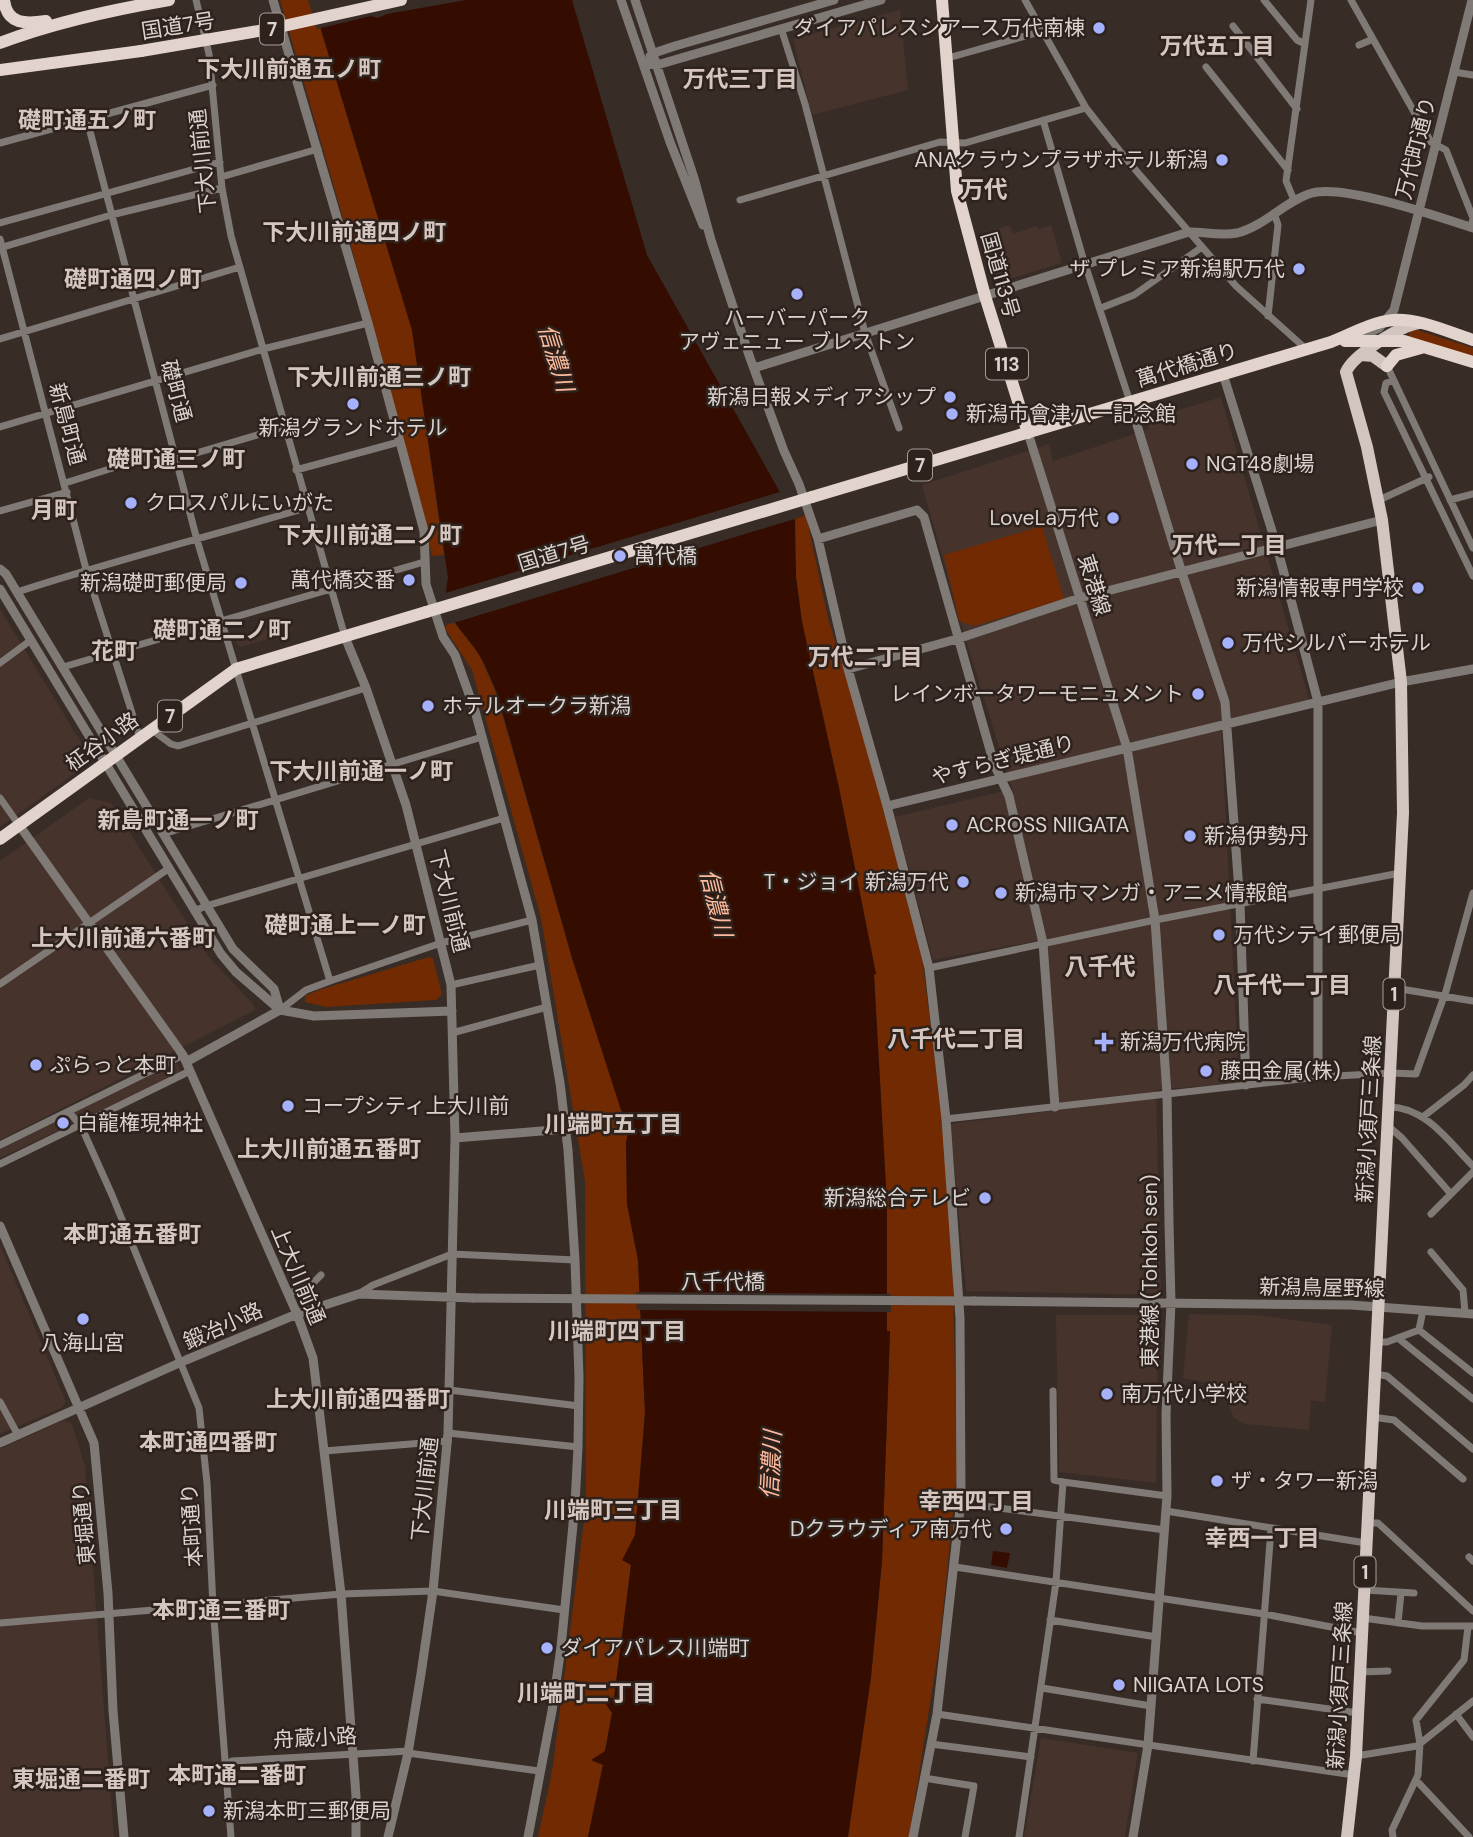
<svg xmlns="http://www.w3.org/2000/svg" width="1473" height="1837" font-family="'DM Sans','Noto Sans JP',sans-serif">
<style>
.built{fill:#46332b}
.green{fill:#712a01}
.water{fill:#340c00}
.pier{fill:#382c27}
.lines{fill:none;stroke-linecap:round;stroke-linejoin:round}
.minor{stroke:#807a77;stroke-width:7}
.tertiary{stroke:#807a77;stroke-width:9}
.primary{stroke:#d2c5bf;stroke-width:12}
.trunk{stroke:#e2d4cd;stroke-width:12}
.tertiary-bridge{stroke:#807a77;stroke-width:9}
.trunk-bridge{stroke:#e2d4cd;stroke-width:12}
.poi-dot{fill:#a6b1fc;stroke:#2e221d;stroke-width:2.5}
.labels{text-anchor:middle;stroke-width:5;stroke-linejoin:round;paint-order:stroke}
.shield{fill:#2e221d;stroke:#a79e9a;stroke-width:2}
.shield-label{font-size:19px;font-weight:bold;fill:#dbd3d0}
.street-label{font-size:21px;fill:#dbd3d0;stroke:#2e221d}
.poi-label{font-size:21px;fill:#dbd3d0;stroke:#2e221d;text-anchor:start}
.neighbourhood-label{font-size:23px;font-weight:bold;fill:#d6c6c0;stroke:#2e221d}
.water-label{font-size:23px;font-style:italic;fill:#fdb99c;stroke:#2e221d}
.quarter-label{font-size:24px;font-weight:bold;fill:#d6c6c0;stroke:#2e221d}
</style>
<rect width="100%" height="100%" fill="#382c27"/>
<path class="built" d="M900 10 908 90 812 115 793 39Z
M1010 225 1013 234 1037 226 1038 229 1051 225 1062 263 1000 282 996 280 982 233Z
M1221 397 1310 702 1221 723 1239 1083 1156 1090 1161 1295 966 1291 950 1124 1058 1110 1047 939 933 960 895 817 1012 789 963 630 922 485 1049 444 1053 461 1149 429 1147 420Z
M0 609 82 744 78 771 0 827Z
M276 620 278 626 290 623 292 632 241 647 237 644 236 639 268 629 266 623Z
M89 798 111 803 208 956 254 1005 255 1010 0 1140V861Z
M176 1062 181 1072 0 1158V1146Z
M0 1245 66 1402 61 1408 0 1434Z
M1189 1314 1257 1315 1332 1325 1325 1402 1311 1400 1309 1430 1245 1424 1234 1418 1220 1385 1183 1378Z
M1056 1315H1158L1156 1483 1059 1472Z
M64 1420 72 1424 85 1466 114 1837H0V1449Z
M1041 1738 1138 1753 1125 1837H1024Z"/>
<path class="green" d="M280 0H376L316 13 412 330 444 555 432 556C389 369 333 185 280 0Z
M1417 330 1473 348V356L1408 337 1410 331Z
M806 515 828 618 868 751 922 958 941 1106 952 1241 957 1473 940 1640 909 1837H848L871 1677 882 1561 890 1332 887 1331V1205L874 974H876L839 788 802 622 796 577 793 523 795 519Z
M1042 526 1064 599 974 626 959 621 944 555Z
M453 621 479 654 496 693 572 958 621 1109 631 1123 626 1143 627 1204 638 1260 645 1413 635 1535 623 1560 631 1565 614 1698 602 1697 612 1713 605 1751 592 1761 603 1764 588 1837H538L552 1772 586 1506 585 1181 541 918 472 670 444 627Z
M429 957 433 959 442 994 436 1000 326 1007 305 1002V996L319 990Z"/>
<path class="water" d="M312 0H572L647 255 795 519 796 577 802 622 839 788 876 974 874 975 887 1205V1331H890L882 1561 871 1677 848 1837H588L603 1765 591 1760 605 1751 612 1713 601 1697 614 1698 631 1565 622 1560 635 1535 645 1413 638 1260 627 1204 626 1143 630 1123 621 1110 572 958 497 693C491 680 486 665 478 653 460 626 440 615 448 578L412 330Z
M993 1551 1010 1553 1007 1568 991 1565Z"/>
<path class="pier" d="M308 0H466L387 14 378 18 371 16 317 29Z
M783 491 798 518 450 624 442 594Z
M636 1292 891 1294V1312L637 1310Z"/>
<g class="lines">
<path class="minor" d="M196 0 209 54 222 188 231 236 345 637
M1025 0 1086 108 1126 159 1236 286 1306 349
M1264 0 1297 40 1305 44
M1351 0 1431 142 1446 150 1473 218 1471 227
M1233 26 1297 109
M781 28 805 104 865 333 899 428
M1359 45 1373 39
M948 58 1043 31
M1206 67 1288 170
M1454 72 1473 75
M87 120 197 540 330 981
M1043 120 1083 258 1130 402
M0 143 213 85
M221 177 318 149
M740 200 940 142 965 143 1086 108
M1294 200 1286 181 1311 0
M0 223 220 162
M0 239 86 569 140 738
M0 248 111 215 222 188
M1101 308 1134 295 1202 247
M1268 316 1278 225 1274 213
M0 339 240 267
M1387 366 1473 548
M1395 383 1392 381 1386 383 1384 392 1473 576
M0 427 263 349 368 323
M176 459 284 427
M296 470 399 442
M65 483 173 449
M1379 500 1429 477
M1450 500 1473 494
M0 511 67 492
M17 592C112 561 210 536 306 508
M0 663 31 640
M63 667 424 562
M152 730 171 744 178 746 366 688
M0 798 19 825
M163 834 482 737
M194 911 206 906 504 818
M929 968 1155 920 1400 873
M0 984 168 869
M451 985 540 965
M1395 988 1473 1001
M280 1010 306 990 330 981 441 943 532 920
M452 1033 547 1007
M1389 1107C1426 1107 1449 1142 1473 1166
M69 1112 81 1126 112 1195 199 1408 207 1483 213 1606 231 1837
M1424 1116 1464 1085 1473 1075
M946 1119 1318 1077 1391 1073 1416 1074 1446 991 1473 893
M1388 1126 1402 1138 1451 1194
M0 1145 183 1055
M0 1164 190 1071
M1431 1214 1473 1172
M1431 1252 1463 1290 1465 1313
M360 1293 373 1285 452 1254 575 1260
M288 1294 313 1283 321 1275
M1419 1330 1473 1373
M1398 1338 1473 1399
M1377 1342H1387L1419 1330 1423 1310
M1375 1374 1387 1376 1473 1449
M449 1390 579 1406
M1053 1391 1054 1480 1063 1482
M0 1402 18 1435
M1372 1417 1394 1420 1463 1479
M448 1433 578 1447
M324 1451 448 1441
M961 1503 1165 1530
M1166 1511 1366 1543
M1367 1523H1378L1473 1611
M1469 1557 1473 1561
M955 1567 1264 1614 1362 1633
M1365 1590 1414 1593
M1363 1618 1422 1626H1473
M1050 1620 1157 1637
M0 1623 341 1594 433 1591 564 1610
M1398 1623 1401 1593
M1360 1672 1388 1671
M1042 1688 1151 1706
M1257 1699 1358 1713
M937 1714 1354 1775
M1456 1714 1473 1737
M931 1744 1031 1757
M408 1753 539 1771
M1356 1756 1417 1746 1473 1701
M1253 1761 1271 1529
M225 1765 232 1761 409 1751
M924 1778 974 1786 965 1837
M1416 1780 1469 1837
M1019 1837 1056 1582 1063 1482 1167 1496
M1393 1837 1392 1830 1418 1775 1420 1744 1416 1720 1464 1660 1468 1627"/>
<path class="tertiary" d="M273 0 368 323 424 531 426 584 443 637 455 655 475 711 532 920 560 1083 568 1150 575 1260 579 1377 578 1447 575 1504 561 1647 552 1711 528 1837
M621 0 670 142 703 225
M635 0 694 178 711 240 750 358 784 451 799 484 818 539 848 669 887 806 929 968 946 1119 960 1318 961 1500 937 1714 913 1837
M650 56 654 53 675 46 834 0
M643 62 657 65 881 0
M1359 338 1379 328 1394 310 1472 0
M754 368 1189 232C1204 232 1222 236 1237 233 1265 226 1285 201 1312 193 1344 184 1439 217 1473 228
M1223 374 1277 547 1318 702V1077
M1130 402 1182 573 1225 702 1240 904 1246 1085
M1028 433 1127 748 1155 920 1167 1094 1169 1223 1171 1303 1166 1414 1167 1496 1148 1745 1133 1837
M818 539 917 510 924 517 994 764 1009 796 1043 943 1055 1107
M0 569 6 574 233 949 274 989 280 1010
M0 589 221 954 236 972 280 1010
M345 637 366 688 406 805 451 985 455 1138 448 1433 433 1591 421 1674 408 1753 388 1837
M848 669 957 639 1080 598 1382 520
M887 806 1401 682 1473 669
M19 825 183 1055 297 1314 313 1358 341 1594 356 1796V1837
M186 1062 280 1010 314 1016 452 1011
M455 1138 566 1129
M0 1226 94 1443 108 1593 113 1711 124 1837
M974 1301 1351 1305 1473 1314
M0 1443 186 1360 297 1314 359 1294 473 1298"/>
<path class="primary" d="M1361 355 1373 356 1387 366
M1347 1837 1356 1756 1403 813 1401 682 1382 520 1367 447 1346 372C1353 355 1400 326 1419 323"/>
<path class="trunk" d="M4 0C7 25 26 24 46 21
M942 0 957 191 985 296 1028 433
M0 43C55 22 111 10 169 0
M0 70 141 51
M1345 341H1404L1473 362
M1387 366 1396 355 1421 348
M812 497 1331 342C1351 334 1372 322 1393 320 1419 318 1448 332 1473 340
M0 839 236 669 426 612"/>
<path class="tertiary-bridge" d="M473 1298 974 1301"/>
<path class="trunk-bridge" d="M141 51 270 29 401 0
M426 612 812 497"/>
</g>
<g class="poi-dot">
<circle cx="1099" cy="28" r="7"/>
<circle cx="1222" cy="160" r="7"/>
<circle cx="1299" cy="269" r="7"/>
<circle cx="797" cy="294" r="7"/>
<circle cx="950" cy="397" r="7"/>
<circle cx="353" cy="404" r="7"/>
<circle cx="952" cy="414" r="7"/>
<circle cx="1192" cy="464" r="7"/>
<circle cx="131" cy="503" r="7"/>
<circle cx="1113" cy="518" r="7"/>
<circle cx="620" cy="556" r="7"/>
<circle cx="409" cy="580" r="7"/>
<circle cx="241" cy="583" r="7"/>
<circle cx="1418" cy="588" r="7"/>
<circle cx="1228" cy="643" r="7"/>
<circle cx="1198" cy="694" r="7"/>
<circle cx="428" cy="706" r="7"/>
<circle cx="952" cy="825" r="7"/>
<circle cx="1190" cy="836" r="7"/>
<circle cx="963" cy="882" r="7"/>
<circle cx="1001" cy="893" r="7"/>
<circle cx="1219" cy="935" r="7"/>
<path d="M1100.5 1031.5h7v7h7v7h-7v7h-7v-7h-7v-7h7z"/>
<circle cx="36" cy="1065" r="7"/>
<circle cx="1206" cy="1071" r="7"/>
<circle cx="288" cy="1106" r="7"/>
<circle cx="63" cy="1123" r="7"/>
<circle cx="985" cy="1198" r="7"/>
<circle cx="83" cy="1319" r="7"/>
<circle cx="1107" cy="1394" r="7"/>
<circle cx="1217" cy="1481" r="7"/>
<circle cx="1006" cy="1529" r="7"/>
<circle cx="547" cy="1648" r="7"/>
<circle cx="1119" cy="1685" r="7"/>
<circle cx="209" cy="1811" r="7"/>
</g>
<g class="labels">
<g class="shield">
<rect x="260" y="13.5" width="24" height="31" rx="5"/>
<rect x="986" y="348.5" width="42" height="31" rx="5"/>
<rect x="908" y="449.5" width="24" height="31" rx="5"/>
<rect x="158" y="700.5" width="24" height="31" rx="5"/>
<rect x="1383.5" y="978.5" width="21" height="31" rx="5"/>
<rect x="1354.5" y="1556.5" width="21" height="31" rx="5"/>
</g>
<g class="shield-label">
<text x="272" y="36">7</text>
<text x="1007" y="371">113</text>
<text x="920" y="472">7</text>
<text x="170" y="723">7</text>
<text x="1394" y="1001">1</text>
<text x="1365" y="1579">1</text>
</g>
<g class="street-label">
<text transform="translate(178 26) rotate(-9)" y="7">国道7号</text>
<text transform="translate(1416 148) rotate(-76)" y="7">万代町通り</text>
<text transform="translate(203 161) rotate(-96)" y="7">下大川前通</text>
<text transform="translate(1000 275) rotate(74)" y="7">国道113号</text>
<text transform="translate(1187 365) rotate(-17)" y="7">萬代橋通り</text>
<text transform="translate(176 391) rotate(75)" y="7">礎町通</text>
<text transform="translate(67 424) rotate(75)" y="7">新島町通</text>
<text transform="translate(554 554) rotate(-17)" y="7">国道7号</text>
<text transform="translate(1094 585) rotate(73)" y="7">東港線</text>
<text transform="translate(102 742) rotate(-36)" y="7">柾谷小路</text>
<text transform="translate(1003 760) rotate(-14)" y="7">やすらぎ堤通り</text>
<text transform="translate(449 901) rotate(76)" y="7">下大川前通</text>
<text transform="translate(1369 1119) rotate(-87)" y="7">新潟小須戸三条線</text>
<text transform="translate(1150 1271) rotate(-90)" y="7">東港線 (Tohkoh sen)</text>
<text transform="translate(298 1275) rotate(67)" y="7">上大川前通</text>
<text x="723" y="1289">八千代橋</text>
<text transform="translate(1322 1288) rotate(1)" y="7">新潟鳥屋野線</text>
<text transform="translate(223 1326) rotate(-24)" y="7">鍛冶小路</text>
<text transform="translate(425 1489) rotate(-84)" y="7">下大川前通</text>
<text transform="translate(84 1523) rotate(-95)" y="7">東堀通り</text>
<text transform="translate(192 1525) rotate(-94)" y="7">本町通り</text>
<text transform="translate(1340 1685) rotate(-87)" y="7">新潟小須戸三条線</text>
<text transform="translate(315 1738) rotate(-3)" y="7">舟蔵小路</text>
</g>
<g class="poi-label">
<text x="1085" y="35" text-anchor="end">ダイアパレスシアース万代南棟</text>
<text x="1208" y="167" text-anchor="end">ANAクラウンプラザホテル新潟</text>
<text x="1285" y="276" text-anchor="end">ザ プレミア新潟駅万代</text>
<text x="797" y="325" text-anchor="middle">ハーバーパーク<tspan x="797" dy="24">アヴェニュー ブレストン</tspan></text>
<text x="936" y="404" text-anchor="end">新潟日報メディアシップ</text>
<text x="966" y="421">新潟市會津八一記念館</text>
<text x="353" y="435" text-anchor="middle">新潟グランドホテル</text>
<text x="1206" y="471">NGT48劇場</text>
<text x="145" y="510">クロスパルにいがた</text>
<text x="1099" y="525" text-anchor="end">LoveLa万代</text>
<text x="634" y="563">萬代橋</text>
<text x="395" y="587" text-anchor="end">萬代橋交番</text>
<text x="227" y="590" text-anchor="end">新潟礎町郵便局</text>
<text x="1404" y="595" text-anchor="end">新潟情報専門学校</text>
<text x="1242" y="650">万代シルバーホテル</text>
<text x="1184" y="701" text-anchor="end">レインボータワーモニュメント</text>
<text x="442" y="713">ホテルオークラ新潟</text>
<text x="966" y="832">ACROSS NIIGATA</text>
<text x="1204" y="843">新潟伊勢丹</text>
<text x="949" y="889" text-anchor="end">T・ジョイ 新潟万代</text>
<text x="1015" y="900">新潟市マンガ・アニメ情報館</text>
<text x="1233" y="942">万代シテイ郵便局</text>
<text x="1120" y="1049">新潟万代病院</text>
<text x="50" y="1072">ぷらっと本町</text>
<text x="1220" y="1078">藤田金属(株)</text>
<text x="302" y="1113">コープシティ上大川前</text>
<text x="77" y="1130">白龍権現神社</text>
<text x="971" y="1205" text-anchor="end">新潟総合テレビ</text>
<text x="83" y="1350" text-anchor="middle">八海山宮</text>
<text x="1121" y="1401">南万代小学校</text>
<text x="1231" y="1488">ザ・タワー新潟</text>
<text x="992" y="1536" text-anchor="end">Dクラウディア南万代</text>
<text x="561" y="1655">ダイアパレス川端町</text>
<text x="1133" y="1692">NIIGATA LOTS</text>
<text x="223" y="1818">新潟本町三郵便局</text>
</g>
<g class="neighbourhood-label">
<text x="1217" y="54">万代五丁目</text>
<text x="289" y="77">下大川前通五ノ町</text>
<text x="740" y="87">万代三丁目</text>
<text x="87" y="128">礎町通五ノ町</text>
<text x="354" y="240">下大川前通四ノ町</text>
<text x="133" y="287">礎町通四ノ町</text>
<text x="379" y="385">下大川前通三ノ町</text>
<text x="176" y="467">礎町通三ノ町</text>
<text x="54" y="518">月町</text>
<text x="370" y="543">下大川前通二ノ町</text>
<text x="1229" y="553">万代一丁目</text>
<text x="222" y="638">礎町通二ノ町</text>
<text x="114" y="659">花町</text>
<text x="865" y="665">万代二丁目</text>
<text x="361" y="779">下大川前通一ノ町</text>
<text x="178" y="828">新島町通一ノ町</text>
<text x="345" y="933">礎町通上一ノ町</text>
<text x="123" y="946">上大川前通六番町</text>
<text x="1282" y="993">八千代一丁目</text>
<text x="956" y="1047">八千代二丁目</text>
<text x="613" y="1132">川端町五丁目</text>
<text x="329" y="1157">上大川前通五番町</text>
<text x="132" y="1242">本町通五番町</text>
<text x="617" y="1339">川端町四丁目</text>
<text x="358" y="1407">上大川前通四番町</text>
<text x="208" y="1450">本町通四番町</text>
<text x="976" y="1509">幸西四丁目</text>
<text x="613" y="1518">川端町三丁目</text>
<text x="1262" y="1546">幸西一丁目</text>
<text x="221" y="1618">本町通三番町</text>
<text x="586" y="1701">川端町二丁目</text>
<text x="237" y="1783">本町通二番町</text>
<text x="81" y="1787">東堀通二番町</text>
</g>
<g class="water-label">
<text transform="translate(556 358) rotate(73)" y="8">信濃川</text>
<text transform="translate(716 903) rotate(76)" y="8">信濃川</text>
<text transform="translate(771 1465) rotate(-87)" y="8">信濃川</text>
</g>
<g class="quarter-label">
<text x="984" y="198">万代</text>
<text x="1100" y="975">八千代</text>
</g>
</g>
</svg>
